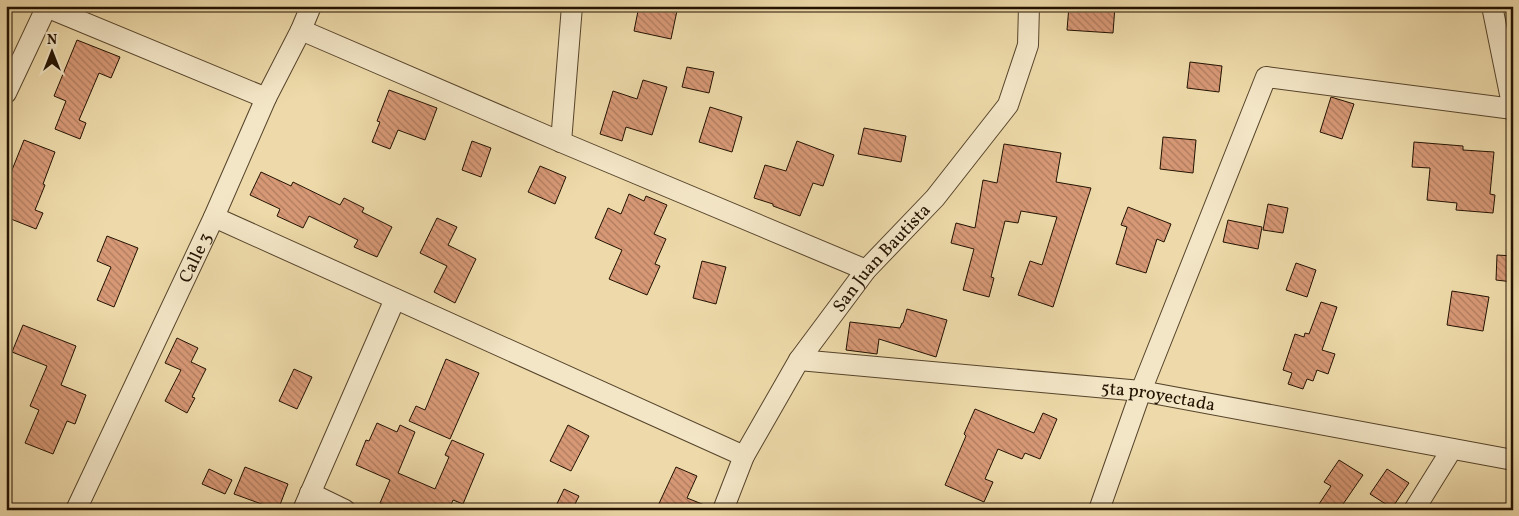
<svg xmlns="http://www.w3.org/2000/svg" width="1519" height="516" font-family="Vollkorn,serif">
<style>
.building{fill:url(#building-back-hatch);stroke:#231201}
.lines{fill:none;stroke-linecap:round;stroke-linejoin:round}
.minor-casing{stroke:#56442b;stroke-width:22}
.minor{stroke:#f3e6c7;stroke-width:20}
.labels{text-anchor:middle;stroke-width:4;stroke-linejoin:round;paint-order:stroke}
.street-label{font-size:18px;fill:#231201;stroke:#f3e6c7}
</style>
<defs>
<pattern id="building-back-hatch" width="6" height="6" patternUnits="userSpaceOnUse" patternTransform="scale(1.25)"><rect width="6" height="6" fill="#d79876"/><path d="M-1 5l2 2M0 0l6 6M5-1l2 2" fill="none" stroke="#ae7b5e"/></pattern>
</defs>
<rect width="100%" height="100%" fill="#edd9a9"/>
<filter id="stains"><feTurbulence type="fractalNoise" baseFrequency=".004" numOctaves="4"/><feColorMatrix values="0 0 0 0 .2 0 0 0 0 .09 0 0 0 0 .02 0 0 0 .5 -.17"/></filter>
<radialGradient id="worn" r=".72"><stop offset=".6" stop-color="#630" stop-opacity="0"/><stop offset="1" stop-color="#630" stop-opacity=".3"/></radialGradient>
<path class="building" d="M639 6H678L671 39 634 31Z
M1069 6H1115L1113 33 1067 30Z
M77 40 120 57 111 78 99 73 79 120 86 123 80 139 55 129 66 101 54 96Z
M1190 62 1222 66 1219 92 1187 88Z
M687 67 714 72 709 93 682 87Z
M643 80 667 87 652 135 626 127 622 141 600 134 613 91 637 99Z
M389 90 437 108 425 140 398 130 390 149 372 142 380 122 377 121Z
M1331 97 1354 104 1342 139 1320 132Z
M710 107 742 117 732 152 699 142Z
M864 128 906 136 901 162 858 154Z
M1163 137 1196 140 1193 173 1160 169Z
M24 140 55 152 43 184 45 185 35 210 43 213 36 229 6 217V185Z
M472 141 491 148 481 177 462 170Z
M797 141 834 155 823 186 813 183 800 216 773 206V204L754 198 765 165 786 171Z
M1414 142 1463 146V150L1494 152 1490 194 1495 195 1493 213 1456 210 1457 203 1427 200 1430 168 1412 167Z
M1004 144 1061 153 1056 182 1091 188 1053 307 1018 295 1030 261 1042 265 1057 217 1021 211 1018 223 1005 221 991 277 994 278 989 297 963 290 974 249 951 243 956 223 975 228 983 180 997 183Z
M540 166 566 177 555 204 528 192Z
M261 172 291 186 293 182 340 205 344 198 364 208 362 212 392 227 377 257 354 247 358 240 309 216 303 228 277 216 280 209 250 195Z
M629 194 644 201 646 196 667 205 654 234 666 239 655 264 660 266 647 295 609 279 622 250 595 238 608 208 621 214Z
M1268 204 1288 208 1283 233 1263 230Z
M1128 207 1171 224 1164 242 1157 239 1146 273 1116 264 1127 227 1121 225Z
M437 218 457 227 448 245 476 259 455 303 434 292 447 266 420 253Z
M1228 220 1262 227 1258 249 1223 242Z
M107 236 138 248 114 307 97 300 111 267 97 261Z
M1497 255 1513 256V282L1496 280Z
M702 261 726 267 716 304 693 298Z
M1296 263 1316 270 1307 297 1286 290Z
M1452 291 1489 297 1483 331 1447 325Z
M1321 302 1337 307 1322 350 1335 354 1328 374 1317 370 1313 381 1307 379 1303 389 1288 384 1292 373 1283 370 1295 334 1304 337 1305 333 1309 334Z
M907 309 947 320 936 357 879 339 877 354 846 350 850 322 900 328 902 323H903Z
M23 325 76 346 61 385 86 395 75 424 67 421 53 454 25 443 39 410 30 406 47 366 12 352Z
M177 338 198 348 191 362 206 369 192 397 195 398 187 413 165 401 181 370 165 363Z
M446 359 479 373 450 439 409 421 416 406 425 410Z
M294 369 312 377 297 409 279 401Z
M975 409 1034 433 1043 413 1057 419 1040 459 1025 453 1022 459 998 449 985 479 993 482 984 502 945 485 966 436 964 434Z
M377 423 397 432 400 425 415 432 398 473 435 489 449 457 445 455 452 440 484 454 463 504 453 500 449 510H395L380 503 390 480 356 465 366 440 369 441Z
M568 425 589 436 571 471 550 461Z
M1339 460 1363 475 1339 510H1315L1331 486 1324 482Z
M245 467 288 484 278 510 234 494Z
M676 467 697 476 687 498 712 508 711 510H656Z
M209 469 232 480 225 494 202 484Z
M1387 469 1409 483 1392 508 1370 494Z
M564 489 579 496 572 510H554Z"/>
<g class="lines">
<defs>
<g id="minor">
<path d="M44 6 266 98"/>
<path d="M1492 6 1513 109"/>
<path d="M301 30 561 142 866 270"/>
<path d="M6 93 47 6"/>
<path d="M561 142 572 6"/>
<path d="M214 217 744 456"/>
<path id="s1" d="M799 360 1141 391 1513 460"/>
<path d="M310 493 345 510"/>
<path id="s2" d="M76 510 214 217 266 98 301 30 311 6"/>
<path d="M303 510 395 299"/>
<path id="s3" d="M723 510 744 456 799 360 866 270 935 198 1008 105 1028 45 1029 6"/>
<path d="M1099 510 1141 391 1266 77 1513 109"/>
<path d="M1414 510 1452 449"/>
</g>
</defs>
<use href="#minor" class="minor-casing"/>
<use href="#minor" class="minor"/>
</g>
<g class="labels">
<g class="street-label">
<text dy="6" stroke="none"><textPath href="#s2" startOffset="279">Calle 3</textPath></text>
<text dy="6" stroke="none"><textPath href="#s3" startOffset="300">San Juan Bautista</textPath></text>
<text dy="6" stroke="none"><textPath href="#s1" startOffset="361">5ta proyectada</textPath></text>
</g>
</g>
<rect width="1519" height="516" fill="none" stroke="#edd9a9" stroke-width="25"/>
<rect x="8" y="8" width="1504" height="501" fill="none" stroke="#231201" stroke-width="2.5"/>
<rect x="12" y="12" width="1494" height="491" fill="none" stroke="#231201"/>
<g transform="translate(52 52)" stroke="#f3e6c7" stroke-width="4" paint-order="stroke">
<path d="M0-4L9 19L0 12L-9 19Z" fill="#231201"/>
<text y="-8" font-size="14" font-weight="bold" text-anchor="middle" fill="#231201">N</text>
</g>
<rect width="100%" height="100%" filter="url(#stains)"/>
<rect width="100%" height="100%" fill="url(#worn)"/>
</svg>
